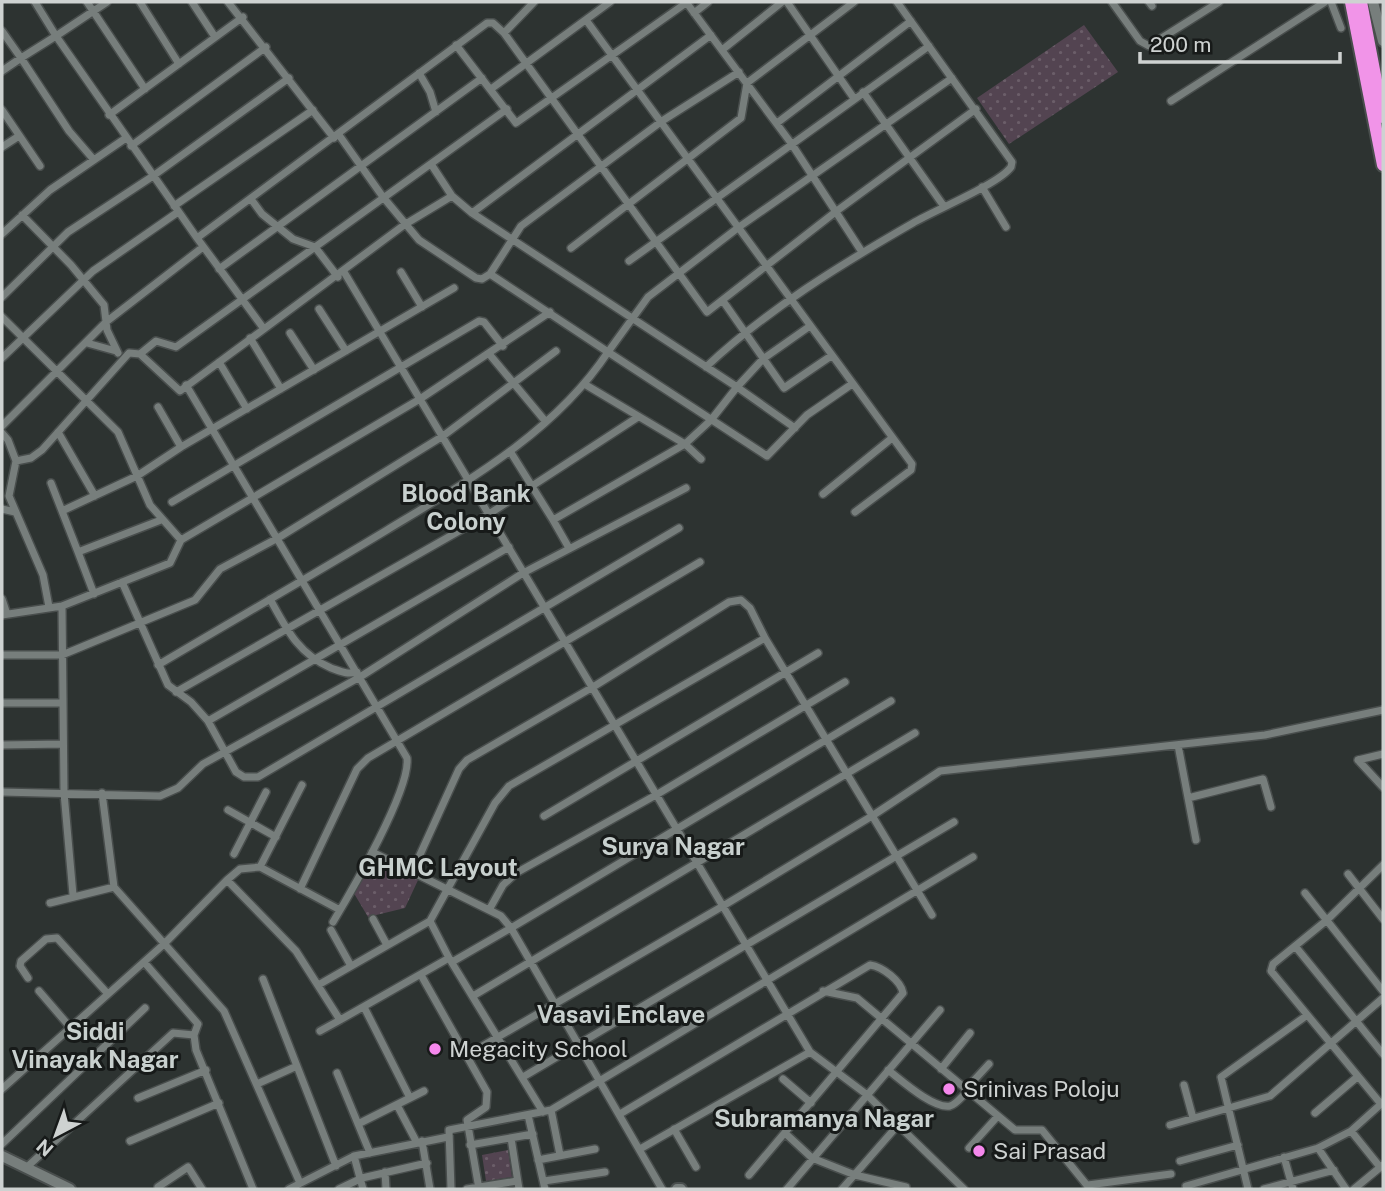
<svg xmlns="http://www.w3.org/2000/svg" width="1385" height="1191" font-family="'Public Sans',sans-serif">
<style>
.park{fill:url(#park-dots)}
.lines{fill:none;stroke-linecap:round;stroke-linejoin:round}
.street-casing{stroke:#494e4d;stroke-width:10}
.secondary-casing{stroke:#494e4d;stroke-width:14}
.highway-casing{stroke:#494e4d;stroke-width:16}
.street{stroke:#777e7c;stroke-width:7}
.secondary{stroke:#777e7c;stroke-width:10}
.highway{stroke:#f194e8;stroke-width:12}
.poi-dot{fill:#f688ed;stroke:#171a19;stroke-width:2.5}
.labels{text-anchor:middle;stroke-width:6;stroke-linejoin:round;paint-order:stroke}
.poi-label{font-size:23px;fill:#ced2d1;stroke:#171a19;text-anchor:start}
.neighbourhood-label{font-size:24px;font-weight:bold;fill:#c8d0ce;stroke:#171a19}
</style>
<defs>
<pattern id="park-dots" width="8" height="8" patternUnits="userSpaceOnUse" patternTransform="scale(1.75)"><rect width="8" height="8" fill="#534451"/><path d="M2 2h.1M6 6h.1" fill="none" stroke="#6b5e69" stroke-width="1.8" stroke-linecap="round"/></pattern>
</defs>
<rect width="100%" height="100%" fill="#2d3331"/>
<path class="park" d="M1084 25 1118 72 1009 144 977 98Z
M373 856 419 878 405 908 368 917 352 890Z
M508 1150 512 1177 486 1181 482 1155Z"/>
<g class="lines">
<defs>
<path id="street" d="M35 2 56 36 107 2
M87 2 145 89
M140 2 179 64
M192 2 215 37
M228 2 334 138
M686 2 791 143 862 252
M787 2 853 97
M1112 2 1140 41 1149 46 1219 2
M1149 2 1152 6
M1331 2 1341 28
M694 13 708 2
M586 20 912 464 911 470 855 512
M2 31 21 58 56 36 197 238 487 23H493L504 33 707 312 838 210 976 109
M504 33 534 2
M456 45 516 123 686 3
M722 50 782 2
M2 71 21 58 69 131 94 160
M739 72 662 121 521 226 490 274 608 352 648 297 739 227 952 78
M419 73 430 92 436 112
M491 89 610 2
M863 92 943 205
M1171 101 1325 2
M2 110 40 166
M109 115 243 17
M777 123 911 21
M339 135 383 197 419 240 476 278 482 279 490 274
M131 146 266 47
M2 147 19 136
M431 164 452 196 472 213 737 387 711 420 685 444 553 520 569 548
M982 187 1006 227
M251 199 262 214 293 239 315 247 338 277
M174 206 313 110
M472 213 711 35
M22 215 71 265 104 305 107 330 118 353
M2 234 50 190 126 138
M197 238 264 329 404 225 452 196
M571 248 741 118 747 83 854 2
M629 261 929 46
M219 269 482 78
M344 272 810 1052 866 1094 964 1189
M401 272 422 307
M2 297 68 232 153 176 289 78
M723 301 784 388 831 356
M319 309 346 351
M2 317 118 432 150 505 181 540
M290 333 314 370
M250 338 281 389
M87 343 116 351
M140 354 156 341 176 347 507 109
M490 355 546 422
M2 358 93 271 178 212
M219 362 247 409
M706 367C768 309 840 265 913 223 935 210 999 184 1011 167L1012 162 897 2
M186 385 407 758C411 789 351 892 333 922
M586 385 685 444 701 459
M158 407 181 447
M2 426 106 322 203 247
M795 428 737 387 763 359 810 326
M58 432 95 496
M2 433 8 440 16 461 9 496 43 575 49 607
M510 451 553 520
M16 461 31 458 42 450 129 353 140 354 180 391 264 329
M51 483 78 552
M823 494 892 438
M172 502 479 321 484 322 503 346
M2 509 15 512
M62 511 137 476 181 447 454 288
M509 547 208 721 236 772 244 777H258L679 528
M122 582 168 685 191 702 208 721
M94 594 78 552 161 520
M2 599 7 614
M270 599C286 628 298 654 331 668 340 671 347 675 357 672
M62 606 64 793 73 895
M2 615 62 606 170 563 181 540 420 399 550 312
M2 655H62L195 600 220 569 278 538 443 436 556 351
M158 665C234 620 311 576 387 530 468 481 555 432 608 352L767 456 807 415 852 384
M176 692 489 514 638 417
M2 703H63
M2 745 63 744
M1178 745 1196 840
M1358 760 1383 787
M1358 760 1383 754
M2 792 160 796 178 788 203 764 360 677 523 573 686 488
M102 793 114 887 224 1011 300 1183
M1188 798 1263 779 1271 807
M228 810 276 837
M544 816 818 653
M372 852 501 916 511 928 452 962
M234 854 266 792
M1383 865 1327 920 1273 964 1271 971 1381 1104 1383 1102
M260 867 302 785
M413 870 459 769 467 760 593 687 729 602 741 600 750 608 765 638 932 915
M1348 874 1383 919
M227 880 240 869 260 867 340 910
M300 889 357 769 368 758 700 562
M1305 893 1383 991
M50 903 114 887
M489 910 503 885 516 873 656 795 845 682
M373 919 387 945
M430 921 495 803 509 786 765 638
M331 930 351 966
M1295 946 1383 1054
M144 962 198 1024 194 1035 196 1050 253 1189
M421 975 487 1092 486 1107 467 1120 479 1189
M28 978 20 966 21 961 46 939 57 938 108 994
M263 979 336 1166
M320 984 430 921 449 958
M39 991 70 1027
M823 991 857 998 1015 1130H1042L1090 1189
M473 996 915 733
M364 1007 410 1098
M320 1031 340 1020
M467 1055 723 906 872 816 940 771 1265 735 1383 710
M941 1069 970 1033
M888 1070C901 1080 933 1109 950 1106 957 1104 962 1096 967 1092
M337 1073 370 1153
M523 1077 954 822
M783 1079 811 1103
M257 1084 297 1066
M1184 1085 1193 1118
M2 1089 164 944 227 880 296 951 340 1020 449 958 543 1112
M965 1090 989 1064
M138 1098 206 1070
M397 1105 416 1141
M551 1110 560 1155
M1315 1113 1356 1078
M620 1114 870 965C883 967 901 981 903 993L749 1175
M528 1115 545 1189
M358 1124 424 1091
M1170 1125 1270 1096 1383 998
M674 1129 696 1167
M1351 1131 1380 1167
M785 1133 812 1158 855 1175 906 1187
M511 1138 519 1189
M130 1141 219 1103
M422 1141 430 1189
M2 1144 145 1008
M470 1145 533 1134
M969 1148 997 1117
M1318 1148 1346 1189
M640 1149 810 1052
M354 1156 363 1189
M1284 1157 1293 1189
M538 1160 595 1149
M1180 1161 1238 1145
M27 1167 173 1033 194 1035
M385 1172 386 1189
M544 1181 605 1172
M1088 1185 1171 1174
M1186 1186 1318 1148 1351 1131 1381 1104
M158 1187 188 1167 202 1189
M289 1189 354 1156 448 1137
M339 1189 362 1178 427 1163
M451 1189 449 1130 551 1110 973 857
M467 1189 517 1181
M662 1189 511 928 891 701
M787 1189 940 1010
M842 1189 898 1125
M1248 1189 1221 1077 1306 1016
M1264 1189 1334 1170
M1354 1189 1383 1165"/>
<path id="secondary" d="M1373 2 1383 41
M2 1156 70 1189
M677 1189H681"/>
<path id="highway" d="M1351 2 1383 165
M1361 2 1383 117"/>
</defs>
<use href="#street" class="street-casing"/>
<use href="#secondary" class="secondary-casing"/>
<use href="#highway" class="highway-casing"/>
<use href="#street" class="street"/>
<use href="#secondary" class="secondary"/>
<use href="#highway" class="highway"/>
</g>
<g class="poi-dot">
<circle cx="435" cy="1049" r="7"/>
<circle cx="949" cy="1089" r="7"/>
<circle cx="979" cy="1151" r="7"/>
</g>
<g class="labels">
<g class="poi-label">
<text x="449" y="1057">Megacity School</text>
<text x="963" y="1097">Srinivas Poloju</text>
<text x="993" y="1159">Sai Prasad</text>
</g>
<g class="neighbourhood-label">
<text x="466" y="502">Blood Bank<tspan x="466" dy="28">Colony</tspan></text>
<text x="673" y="855">Surya Nagar</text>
<text x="438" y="876">GHMC Layout</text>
<text x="621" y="1023">Vasavi Enclave</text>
<text x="95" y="1040">Siddi<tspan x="95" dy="28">Vinayak Nagar</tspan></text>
<text x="824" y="1127">Subramanya Nagar</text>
</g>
</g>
<rect width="1385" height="1191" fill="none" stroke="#ced2d1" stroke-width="7"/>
<g transform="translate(56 1135) rotate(221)" stroke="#171a19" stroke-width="5" paint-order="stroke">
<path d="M0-5L12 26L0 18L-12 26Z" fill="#ced2d1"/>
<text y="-10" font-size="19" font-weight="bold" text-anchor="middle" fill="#ced2d1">N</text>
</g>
<path d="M1140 52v10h200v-10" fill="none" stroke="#ced2d1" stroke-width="3.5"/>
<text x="1150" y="52" font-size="21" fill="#ced2d1" stroke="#171a19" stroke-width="5" paint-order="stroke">200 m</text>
</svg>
